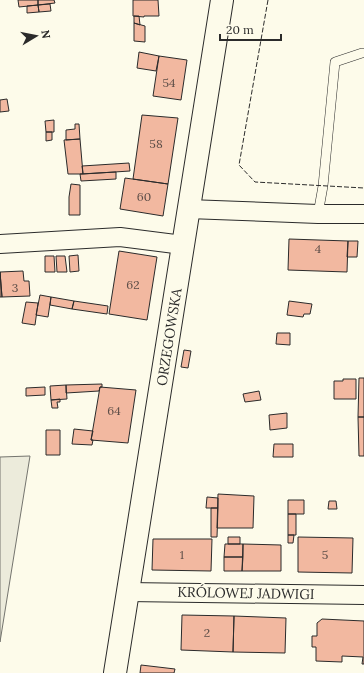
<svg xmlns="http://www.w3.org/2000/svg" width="364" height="673" font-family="Lora,serif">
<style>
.green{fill:#ecebdb;stroke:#74746e}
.building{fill:#f2b8a0;stroke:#2b2b2b}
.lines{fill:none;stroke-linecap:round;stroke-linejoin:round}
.service-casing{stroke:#2b2b2b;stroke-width:10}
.minor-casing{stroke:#2b2b2b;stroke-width:20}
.tertiary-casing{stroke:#2b2b2b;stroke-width:24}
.service{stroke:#fdfbea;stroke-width:9}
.minor{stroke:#fdfbea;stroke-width:18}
.tertiary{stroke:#fdfbea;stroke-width:22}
.fence{stroke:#2b2b2b;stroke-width:1;stroke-dasharray:5 2;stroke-linecap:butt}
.labels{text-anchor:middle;stroke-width:3;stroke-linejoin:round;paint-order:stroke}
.number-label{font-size:12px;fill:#5d4e48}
.street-label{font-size:14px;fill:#2b2b2b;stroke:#fdfbea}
</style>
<rect width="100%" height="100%" fill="#fdfbea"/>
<path class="green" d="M30 456 0 642V457Z"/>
<path class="building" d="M18 0H38V5L19 7Z
M38 0H54L55 3 38 5Z
M133 0H158L159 16H144V17L133 16Z
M50 4 51 11 39 12 38 5Z
M38 5 39 12 27 13V6Z
M134 16H139L140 25 134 23Z
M134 23 145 26V42L134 41Z
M139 52 159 56 156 71 137 68Z
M159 56 187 60 181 100 153 96Z
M7 99 9 111 0 112V100Z
M142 115 178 118 168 184 133 179Z
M54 120V132H46L45 121Z
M75 124H79L80 139 66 140V130L75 129Z
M46 132H52V140L46 141Z
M80 139 83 174H68L64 140Z
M129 163 130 171 83 174 82 166Z
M116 172V179L81 181 80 174Z
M125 178 168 184 163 216 120 209Z
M71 184 80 185V215H69V197Z
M289 239 348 241 347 272 288 270Z
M348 241H358L357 257H347Z
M119 251 157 257 147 320 109 314Z
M78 255 79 271 70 272 69 256Z
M45 256H54L55 272H45Z
M56 256H65L67 272H57Z
M23 271 24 281H29L30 296 2 297 0 272Z
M0 272 2 297H0Z
M40 295 51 297 48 317 36 315Z
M51 297 74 301 72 309 50 305Z
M74 301 108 306 107 314 72 309Z
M289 301 312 304 310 314H304L303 317 287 315Z
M26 302 38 303 35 325 22 323Z
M277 333H290V345L276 344Z
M184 350 191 351 188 368 181 367Z
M359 378H364V417H358Z
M343 379H356V399H334V381H343Z
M102 384V387H100L99 391 66 393V385Z
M66 385 67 399 51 400 50 386Z
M45 387V395L26 396V388Z
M100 387 136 390 128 443 91 440Z
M259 391 261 400 245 402 243 394Z
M60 399V402H57L58 408H52L51 400Z
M287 413V428L270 430 269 415Z
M358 417H364V456H359Z
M74 429 93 431 91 440H93L92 445 72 444Z
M46 430H60V455H46Z
M274 444H293V457H273Z
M218 494 254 496 253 528H217Z
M207 497 218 498V508H206Z
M288 500H304V514H288Z
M329 501H336L337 509H328Z
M211 508H218L217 537H211Z
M288 514H296V535H288Z
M288 535H294L293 543H288Z
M228 537H240V544H228Z
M298 537 353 538 352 573 298 572Z
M153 539H212L211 571 152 570Z
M225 544H243V557H224Z
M243 544 281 545V571H242Z
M224 557H243L242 571H224Z
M182 615 234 616 233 652 181 650Z
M234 616 286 618 285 653 233 652Z
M322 619 364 621V664H362L363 657 342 656V662L316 661V647H312V636H317V623Z
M141 665 175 669 174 673H140Z"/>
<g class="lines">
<defs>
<path id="service" d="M318 214 323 186 335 62 362 53"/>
<path id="minor" d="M188 209 318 214H364
M0 244 120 237 183 245
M127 592 364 595"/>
<path id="tertiary" d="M115 673 222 0"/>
</defs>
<use href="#service" class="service-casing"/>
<use href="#minor" class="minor-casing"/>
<use href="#tertiary" class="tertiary-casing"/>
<use href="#service" class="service"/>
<use href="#minor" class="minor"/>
<use href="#tertiary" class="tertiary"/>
<path class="fence" d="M268 0 239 165 255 182 364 188"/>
</g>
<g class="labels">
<g class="number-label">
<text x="169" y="87">54</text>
<text x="156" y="148">58</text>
<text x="144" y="201">60</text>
<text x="318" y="253">4</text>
<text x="133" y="289">62</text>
<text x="15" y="292">3</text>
<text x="114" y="415">64</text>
<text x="182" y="559">1</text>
<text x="325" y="559">5</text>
<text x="207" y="637">2</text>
</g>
<g class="street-label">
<text transform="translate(169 337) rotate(-81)" y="5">ORZEGOWSKA</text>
<text transform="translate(246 593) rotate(1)" y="5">KRÓLOWEJ JADWIGI</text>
</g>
</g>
<g transform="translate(36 36) rotate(80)" stroke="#fdfbea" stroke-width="3" paint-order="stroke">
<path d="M0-3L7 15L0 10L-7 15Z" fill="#2b2b2b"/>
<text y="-6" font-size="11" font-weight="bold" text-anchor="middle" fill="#2b2b2b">N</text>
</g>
<path d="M220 34v6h61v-6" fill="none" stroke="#2b2b2b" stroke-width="2"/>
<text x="226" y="34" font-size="12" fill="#2b2b2b" stroke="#fdfbea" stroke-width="3" paint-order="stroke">20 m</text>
</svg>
